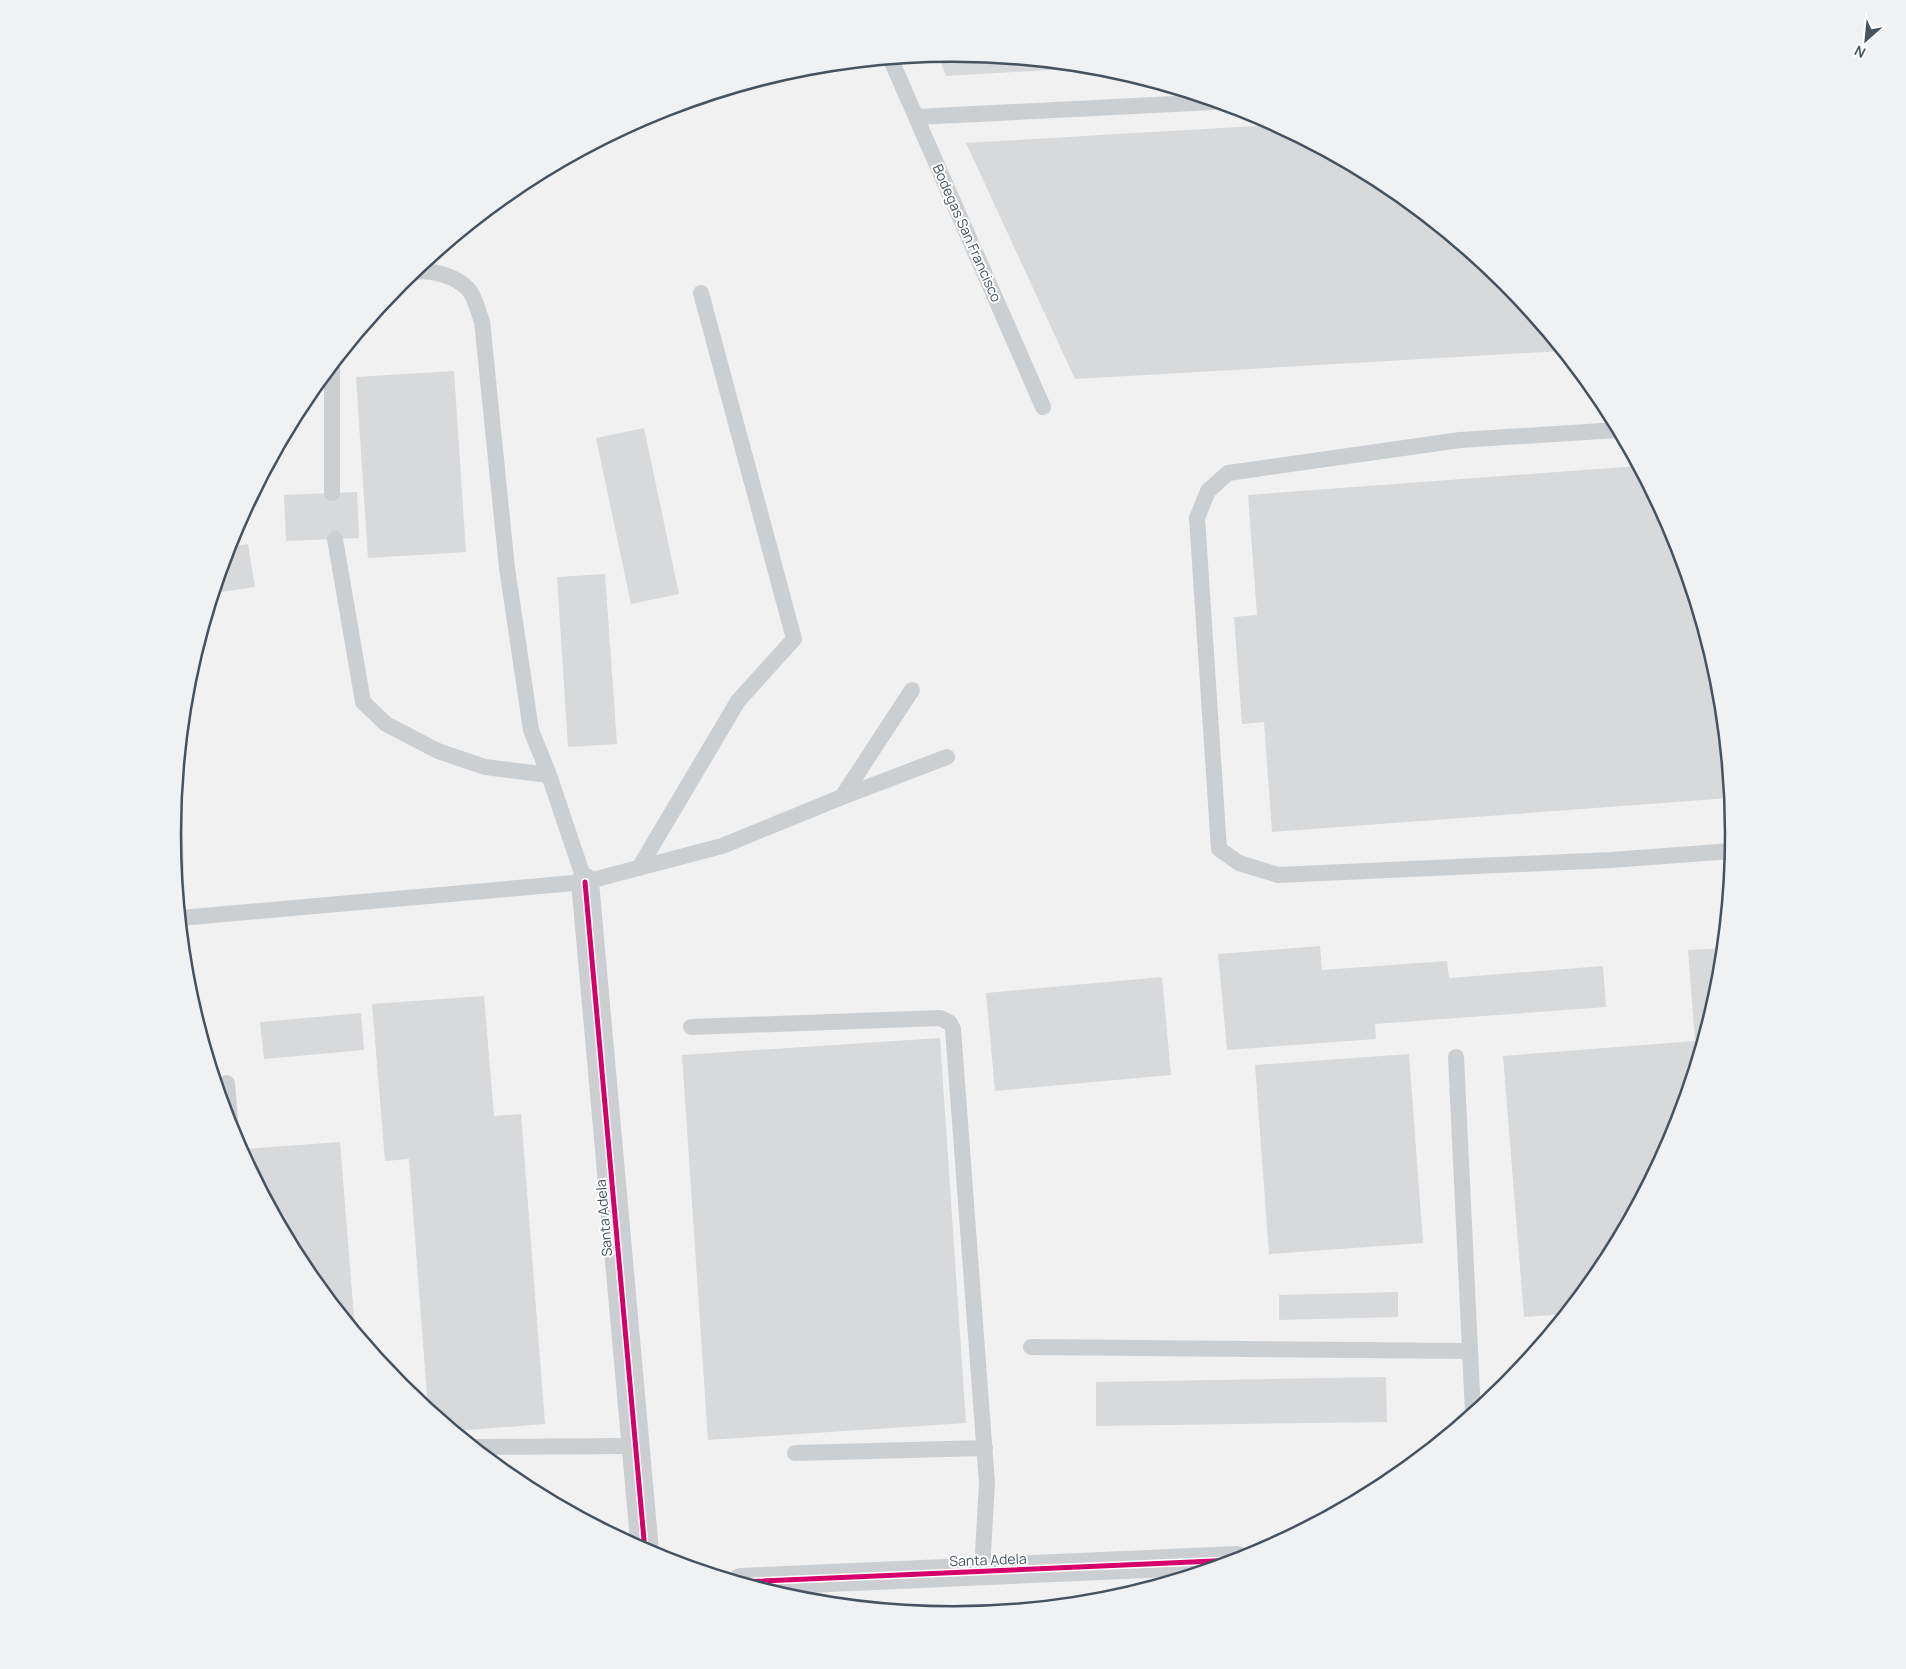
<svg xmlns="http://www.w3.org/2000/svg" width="1906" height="1669" font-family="Manrope,sans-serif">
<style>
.building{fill:#d8d9db}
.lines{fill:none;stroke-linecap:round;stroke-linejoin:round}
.lane{stroke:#cccfd2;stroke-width:16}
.street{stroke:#cccfd2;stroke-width:28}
.cycleway-casing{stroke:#fff;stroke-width:8}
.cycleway{stroke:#d6006c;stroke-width:5}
.labels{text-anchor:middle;stroke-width:4;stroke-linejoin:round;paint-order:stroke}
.street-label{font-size:14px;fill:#46535f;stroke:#fff}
.rim{fill:none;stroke:#46535f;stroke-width:2.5}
</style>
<rect width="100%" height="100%" fill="#f1f1f1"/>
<path class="building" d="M953 54 1085 67V68L946 76 938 55Z
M1274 125 1387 185 1505 283 1562 351 1075 379 966 143Z
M454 371 466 552 368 558 356 377Z
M644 428 679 594 631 604 596 438Z
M1637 466 1674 536 1719 682 1730 798 1272 832 1264 722 1242 724 1234 617 1257 615 1248 495Z
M357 492 359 538 286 541 284 495Z
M241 519 243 530 234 531Z
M248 544 255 587 214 593 228 547Z
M605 574 617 744 568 747 557 577Z
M182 812 184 870 176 871 172 834 174 813Z
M1320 946 1322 970 1447 961 1449 978 1603 966 1606 1007 1375 1024 1376 1039 1227 1050 1218 954Z
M1723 948 1719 987 1674 1134 1602 1268 1565 1314 1524 1317 1503 1056 1695 1041 1688 950Z
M1162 977 1171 1075 995 1091 986 993Z
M484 996 494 1116 521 1114 545 1424 455 1431 428 1409 409 1159 385 1161 372 1004Z
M361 1013 364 1050 264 1059 260 1022Z
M940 1038 966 1423 708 1440 682 1055Z
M1409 1054 1423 1243 1269 1254 1255 1065Z
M340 1142 355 1330 304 1268 243 1155V1149Z
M1398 1292V1317L1279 1320V1295Z
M1386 1377 1387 1422 1096 1426V1382Z"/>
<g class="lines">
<path class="lane" d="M891 60 1043 407
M916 117 1214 102
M332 367V493
M1618 430 1460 440 1228 473 1208 491 1197 518 1219 849 1239 863 1278 875 1611 860 1732 851
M335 539 363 702 386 724 438 751 485 767 549 775 531 730 507 568 482 321C478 312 475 296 468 289 456 276 431 269 414 272
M549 775 585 882
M842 797 912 690
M639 868 738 701 794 639 701 293
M180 918 585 882 722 846 842 797 947 757
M691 1027 940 1018 950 1023 953 1029 987 1483 982 1571
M1456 1057 1473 1413
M227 1083 231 1132
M1031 1347 1470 1351
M475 1447 635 1446
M795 1453 985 1448"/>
<path class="street" d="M585 882 645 1551
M741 1582 1237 1560"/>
<defs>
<path id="cycleway" d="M585 882 645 1551
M741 1582 1237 1560"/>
</defs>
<use href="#cycleway" class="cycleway-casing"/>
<use href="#cycleway" class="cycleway"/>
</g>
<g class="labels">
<g class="street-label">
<text transform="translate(967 233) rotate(66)" y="5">Bodegas San Francisco</text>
<text transform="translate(604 1218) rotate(-95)" y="5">Santa Adela</text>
<text transform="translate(988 1560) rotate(-2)" y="5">Santa Adela</text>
</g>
</g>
<path d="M0 0H1906V1669H0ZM181 834a772 772 0 1 1 1544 0a772 772 0 1 1-1544 0Z" fill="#f0f1f2" fill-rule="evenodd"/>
<path class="rim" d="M181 834a772 772 0 1 1 1544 0a772 772 0 1 1-1544 0Z"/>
<g transform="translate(1866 40) rotate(207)" stroke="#ffffff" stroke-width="4" paint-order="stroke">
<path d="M0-4L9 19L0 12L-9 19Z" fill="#46535f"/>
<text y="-8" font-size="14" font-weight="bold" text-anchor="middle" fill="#46535f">N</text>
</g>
</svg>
